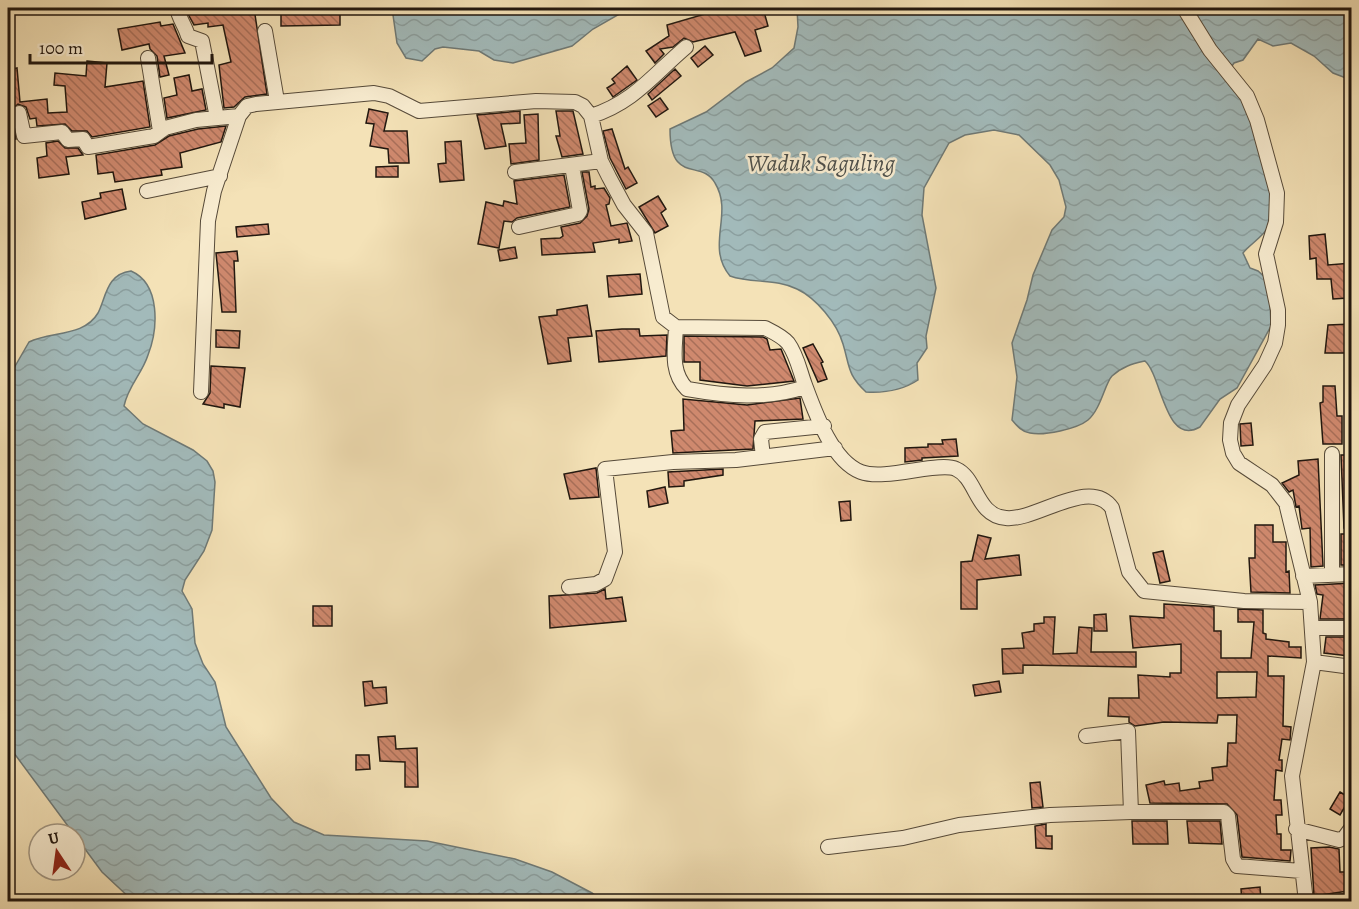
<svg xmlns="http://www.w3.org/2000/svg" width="1359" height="909" font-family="Alegreya,serif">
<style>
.water{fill:url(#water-waves);stroke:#6e7976;stroke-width:1.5}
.building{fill:url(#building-back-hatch);stroke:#21170f;stroke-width:1.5;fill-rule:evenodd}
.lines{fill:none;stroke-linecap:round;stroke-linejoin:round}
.minor-casing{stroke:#564a39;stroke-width:16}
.minor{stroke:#f8ecd0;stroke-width:14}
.labels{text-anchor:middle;stroke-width:5;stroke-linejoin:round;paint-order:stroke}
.water-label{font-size:24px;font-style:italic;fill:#4e504b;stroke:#f8ecd0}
</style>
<defs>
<pattern id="water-waves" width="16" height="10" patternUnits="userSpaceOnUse" patternTransform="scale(1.5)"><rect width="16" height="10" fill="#a2baba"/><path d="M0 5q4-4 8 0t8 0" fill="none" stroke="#8b9f9f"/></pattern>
<pattern id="building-back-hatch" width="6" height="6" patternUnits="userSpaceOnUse" patternTransform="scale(1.5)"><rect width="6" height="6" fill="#cf896e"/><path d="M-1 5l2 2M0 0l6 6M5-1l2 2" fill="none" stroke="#a86f59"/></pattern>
</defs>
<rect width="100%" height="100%" fill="#f4e2b7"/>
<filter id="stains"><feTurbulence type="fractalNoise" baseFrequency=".00333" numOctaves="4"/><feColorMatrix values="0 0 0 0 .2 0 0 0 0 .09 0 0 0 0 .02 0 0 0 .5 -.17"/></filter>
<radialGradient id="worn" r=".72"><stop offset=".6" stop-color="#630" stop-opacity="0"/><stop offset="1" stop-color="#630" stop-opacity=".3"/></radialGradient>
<path class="water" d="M392 8H630L593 29 572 46 513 63 494 60 479 51 443 47 435 49 422 61 406 58 397 43Z
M797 8H1351V80L1333 73 1314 56 1291 43 1273 46 1258 39 1243 60 1234 63 1230 69C1244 112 1287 181 1268 227 1265 235 1249 245 1243 253L1250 268 1258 271 1269 281 1271 326 1237 388 1220 399 1200 427C1165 447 1162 376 1145 361 1132 364 1123 366 1112 376 1105 383 1101 409 1088 420 1077 429 1044 436 1030 433 1022 432 1017 426 1012 420L1017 377 1012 343 1027 300 1033 275 1052 230 1064 217 1066 207 1059 180 1050 165 1019 135 994 130 965 135 949 143 924 188 922 215 936 288 926 336 927 348 917 363 918 380C903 390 883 393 866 392 847 374 850 367 843 344 837 323 816 298 797 289 776 278 752 284 730 276 705 246 734 214 715 183 701 158 670 186 670 129L706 112 746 82 772 68 794 48 798 27Z
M131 271C161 284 158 329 148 355 142 374 128 386 124 406L143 424 193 450 207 461 213 471 215 482 212 530 204 551 185 580 182 591 192 609 195 643 203 664 215 682 226 727 271 798 294 822 324 835 427 841 515 859 552 872 592 893 602 901H133L102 872 8 745V371L14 368 29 342C51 331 84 337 98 313 106 298 106 274 131 271Z"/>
<path class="building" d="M210 8H222L223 11 254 8 267 94 245 97 234 107 224 108 219 65 231 62 223 25 208 27V23L194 25 187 12Z
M281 8H340V25L281 26Z
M704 8H763L768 26 755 30 761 51 745 56 735 32 693 42 684 38 673 47 660 49 664 54 655 63 646 51 669 36 667 25 705 14Z
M160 22 161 26 173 24 185 53 164 56 169 75 160 77 157 56 150 49 149 44 122 50 118 29Z
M705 46 713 55 698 67 691 58Z
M87 61 107 63 105 87 143 81 150 127 92 137 87 131H72L65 124 37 126 36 118 30 119 26 107 18 104 10 111 16 139 8 141V70L17 68 20 102 47 99 48 113 67 112 65 86 54 85 55 73 86 76Z
M627 66 637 80 613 97 607 88 615 83 612 79Z
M675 69 681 76 652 100 648 94Z
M189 75 192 91 202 89 206 110 167 118 164 98 177 95 174 78Z
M660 98 668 109 656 117 648 106Z
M369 109 388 113 384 131H407L409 163H389L388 149 370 146 374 124 366 123Z
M520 111V123L501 124 506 146 485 149 477 115Z
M556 111H573L583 154 562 157 556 136H560Z
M538 114 539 160 511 164 509 144 526 143 524 115Z
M226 126 221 142 180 153 182 167 161 170 162 175 115 182 113 172 98 174 96 155 155 145 169 136 198 129Z
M612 129 625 169 628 167 637 183 626 189 610 158 603 131Z
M58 141 65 148H78L83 155 66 157 69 174 39 178 37 158 47 156 46 143Z
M461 141 464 180 440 182 438 164 446 163 445 142Z
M398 166V177H376V167Z
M582 172H589L591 187 595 186V189L604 188 610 198 609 204 606 205 611 226 627 223 632 241 619 243V239L593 243 595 252 542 255 541 239 560 238 563 236 561 227 580 223 587 216 589 209Z
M564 175 570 207 517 218 512 222 504 221 499 248 478 244 486 202 503 206 504 201 517 204 514 181Z
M122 189 126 209 85 219 82 202 101 198 100 193Z
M658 196 666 209 661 213 668 226 655 233 639 207Z
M268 224 269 234 237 237 236 227Z
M1325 234 1328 265 1352 263V285L1347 286 1348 298 1333 299 1331 279H1317L1316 258 1310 259 1309 236Z
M515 247 517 258 500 261 498 250Z
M237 251 238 261H234L236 312H222L216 253Z
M640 274 642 294 609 297 607 276Z
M587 305 592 336 568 338 571 361 548 364 539 317 557 315V310Z
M1352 324V353H1325L1328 325Z
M622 329H639L640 336 667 335 666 356 599 362 596 331Z
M216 330 240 331 239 348 216 347Z
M684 336 763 337 767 339 770 350 781 349 794 381 747 386 700 380V362H684Z
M813 344 823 362 821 363 827 379 818 382 803 348Z
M211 366 245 368 240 407 224 404V408L203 404 210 393Z
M1323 386H1335L1337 416H1342V444H1323L1320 403 1323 402Z
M800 398 803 419 755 421 753 449 673 453 671 431 684 430 683 399 747 405Z
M1251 423 1253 445 1241 446 1240 424Z
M956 439 958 456 922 458V460L905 462V448L928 447V444H943L942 440Z
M1341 455H1352V528H1344Z
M1318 459 1323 566 1311 567 1310 528 1302 529 1299 506 1296 507 1293 490 1289 492 1282 483 1299 475 1298 461Z
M596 468 599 497 570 499 564 474Z
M723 469V475L684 481V486L669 487 668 472Z
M665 487 668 503 649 507 647 491Z
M850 501 851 520 841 521 839 502Z
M1255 525H1273V542H1286V572L1289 571 1290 593 1251 592 1249 558H1255Z
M1341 534H1352V565H1341Z
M978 535 991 538 985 559 1019 555 1021 575 977 580V609H961V562L972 561Z
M1163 551 1170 581 1160 583 1153 553Z
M1352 583 1347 619H1320L1323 595 1317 594 1315 585Z
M605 589 606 599 622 597 626 621 550 628 549 596 597 593Z
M1164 604 1214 607V631H1221V658H1251L1254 622H1238V609L1263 610V633L1266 634V639L1289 642V647H1301V658L1268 656V676H1284L1283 726 1291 727 1290 740 1282 739 1279 760H1282V771L1276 770 1274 800H1281L1282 815H1276L1277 834H1281V850H1291L1290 861 1242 857 1237 815 1227 804 1150 803 1146 785 1164 781 1165 785 1179 783 1180 791 1200 788 1199 782 1213 780 1212 768 1227 766 1228 743H1236L1237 715H1218L1217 723 1164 722 1135 726 1129 722V717L1108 716 1109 698H1139L1138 675 1170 677V673H1181V644L1133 648 1130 616 1164 618ZM1217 672H1257L1256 697 1217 698Z
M313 606H332V626H313Z
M1106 614 1107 631H1094V615Z
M1044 617H1055L1053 654 1077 653 1079 627 1092 628 1091 652H1136V667L1023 665V673L1003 674 1002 649 1024 648 1022 633 1034 631V624L1044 623Z
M1326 637H1352L1349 656 1324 653Z
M372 681 373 688 386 687 387 703 365 706 363 682Z
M999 681 1001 692 975 696 973 685Z
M395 736 396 749 417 748 418 787H405V762L380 761 378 737Z
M356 755H369L370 769 356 770Z
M1040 782 1043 807 1032 808 1030 783Z
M1340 792 1350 798 1340 815 1330 809Z
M1132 821H1167L1168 844H1133Z
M1187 821H1220L1222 844 1189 843Z
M1046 824V836H1052V849L1036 848 1035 826Z
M1329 847 1339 849 1340 872H1352V887H1348V891L1314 896 1311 848Z
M1260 887 1261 900 1242 902 1241 889Z"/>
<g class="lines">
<defs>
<path id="minor" d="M177 8C179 19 185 25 188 36L202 41 217 118
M1184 8 1210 50 1247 96 1257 120 1277 193 1276 222 1266 254 1278 310V325L1275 343 1265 365 1238 405 1231 423 1230 440 1233 453 1239 463 1272 485 1286 503 1310 602 1314 662 1292 776 1306 902
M265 31 277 101
M148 58 160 131
M19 113 24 136 62 132 68 140 83 139 88 147 154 136 165 128 196 120 239 116
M591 116C633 103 653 75 686 47
M515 172 601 161
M147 191 220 176
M519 227 578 214 580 211 572 166
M676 327C675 349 670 372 687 389 727 396 767 400 805 387
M201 392 208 221 214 191 239 116 247 106 256 104 374 93 389 96 419 111 536 101 575 102 583 106 591 116 601 161 609 177 624 205 646 233 663 317 676 327 765 328C773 332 782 336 788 343 797 355 800 372 805 385 815 412 832 461 861 472 885 481 939 461 956 469 977 478 976 516 1006 518 1037 521 1090 476 1112 508L1129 572 1144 591 1244 601 1310 602
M1332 454V575
M763 457 761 439 765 432 824 426
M1303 576 1352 574
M569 587 596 584 605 579 615 552 605 469 673 462 736 460 835 448
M1314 628H1352
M1314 662 1352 667
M1086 736 1128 731 1131 812H1224L1228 816 1233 859 1237 866 1301 871
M1296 829 1339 840 1344 838 1352 827
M828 847 903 838 959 825 1050 815 1131 812
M1334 902 1352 900"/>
</defs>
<use href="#minor" class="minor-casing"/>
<use href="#minor" class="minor"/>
</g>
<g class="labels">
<g class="water-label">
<text x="821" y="171">Waduk Saguling</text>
</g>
</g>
<rect width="1359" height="909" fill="none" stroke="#f4e2b7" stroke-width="30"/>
<rect x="9" y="9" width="1341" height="891" fill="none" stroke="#21170f" stroke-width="3"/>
<rect x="15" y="15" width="1329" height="879" fill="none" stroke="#21170f" stroke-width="1.5"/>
<g transform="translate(57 852) rotate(347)"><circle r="28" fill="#f8ecd0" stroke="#a29783" stroke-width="1.5"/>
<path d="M0-4.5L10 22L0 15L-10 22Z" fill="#8f2418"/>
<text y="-9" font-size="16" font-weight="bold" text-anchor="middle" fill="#21170f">U</text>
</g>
<path d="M30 54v9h182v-9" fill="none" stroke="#21170f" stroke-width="3"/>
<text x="39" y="54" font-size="18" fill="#21170f" stroke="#f8ecd0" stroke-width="4.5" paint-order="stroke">100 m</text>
<rect width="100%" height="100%" filter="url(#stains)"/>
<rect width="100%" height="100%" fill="url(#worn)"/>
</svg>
